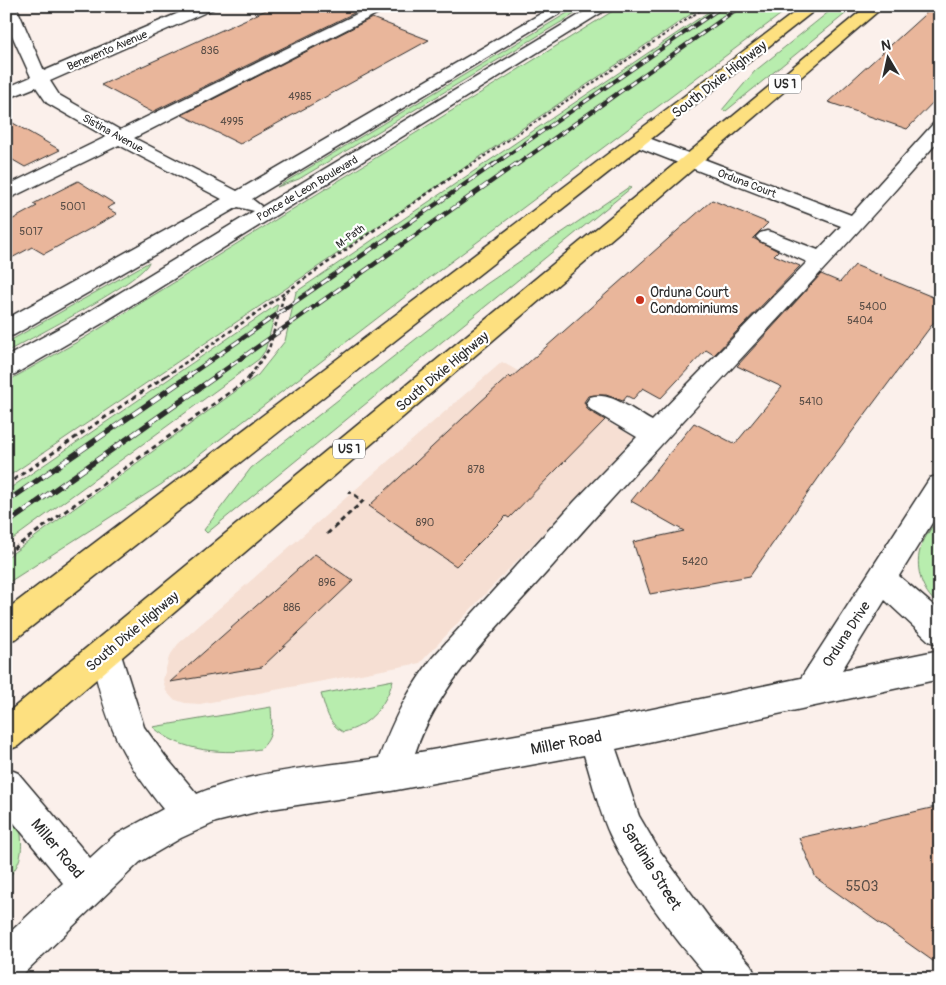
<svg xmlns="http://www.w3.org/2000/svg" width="946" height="985" font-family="Pangolin,sans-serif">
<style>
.built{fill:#f6dfd3}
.green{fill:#b8edae;stroke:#728c6c}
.building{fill:#e9b69b;stroke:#2b2b2b}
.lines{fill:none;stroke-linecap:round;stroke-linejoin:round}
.minor-casing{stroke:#2b2b2b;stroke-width:3}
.highway-casing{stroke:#2b2b2b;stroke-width:3}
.path-far2{stroke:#2b2b2b;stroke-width:2;stroke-dasharray:3 2.5;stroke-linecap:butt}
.path-far1{stroke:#2b2b2b;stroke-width:2.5;stroke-dasharray:4 3;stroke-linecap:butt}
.path{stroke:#2b2b2b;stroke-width:3;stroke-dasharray:5 4;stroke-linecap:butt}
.minor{fill:#fff;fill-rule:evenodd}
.highway{fill:#fde080;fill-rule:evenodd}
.rail-far2-casing{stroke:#2b2b2b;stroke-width:4}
.rail-far1-casing{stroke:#2b2b2b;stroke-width:4.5}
.rail-casing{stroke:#2b2b2b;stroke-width:5.5}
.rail-far2{stroke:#fff;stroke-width:2.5;stroke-dasharray:7;stroke-linecap:butt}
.rail-far1{stroke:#fff;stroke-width:3;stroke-dasharray:9;stroke-linecap:butt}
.rail{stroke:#fff;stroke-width:4;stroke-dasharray:11;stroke-linecap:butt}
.poi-dot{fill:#c8321e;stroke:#fff;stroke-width:2}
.labels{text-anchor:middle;stroke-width:4.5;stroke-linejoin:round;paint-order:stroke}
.far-street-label{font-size:11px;fill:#2b2b2b;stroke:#fff}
.number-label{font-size:11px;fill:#5a4e47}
.shield{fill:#fff;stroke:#6b6b6b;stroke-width:1}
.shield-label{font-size:12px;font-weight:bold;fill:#2b2b2b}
.street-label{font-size:14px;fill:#2b2b2b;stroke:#fff}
.poi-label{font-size:14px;fill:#2b2b2b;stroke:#fff;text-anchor:start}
.near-number-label{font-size:14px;fill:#5a4e47}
.near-street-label{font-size:16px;fill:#2b2b2b;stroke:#fff}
</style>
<rect width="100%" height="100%" fill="#fbf0eb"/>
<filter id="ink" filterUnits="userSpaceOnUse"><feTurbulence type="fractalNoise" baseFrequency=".02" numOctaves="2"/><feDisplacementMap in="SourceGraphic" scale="10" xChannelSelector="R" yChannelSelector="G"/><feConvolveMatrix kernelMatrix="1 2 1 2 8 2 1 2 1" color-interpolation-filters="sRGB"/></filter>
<g filter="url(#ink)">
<path class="built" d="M502 362 634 437 420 663 200 704 185 703 173 699 166 691 163 680 169 657 178 644Z"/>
<path class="green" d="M579 6H588L299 179 277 187Z
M621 6H703L6 478V382L86 337Z
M717 6H792L432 276 162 484 6 584V558L258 375 285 341 296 292Z
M836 6H855L726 111 722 110 755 71Z
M629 187 631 188 207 533 204 530 251 468 485 285Z
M149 262C143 281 30 339 6 352V343Z
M278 304 265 351 259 359 6 544V491Z
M940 515V606C924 594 916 574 919 554 921 541 933 526 940 515Z
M393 680C386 705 369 727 343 732 328 724 326 709 321 694Z
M271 707C272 724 274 738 260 749 225 755 180 752 153 727Z
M6 814 20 826C23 849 23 863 6 880Z"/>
<path class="building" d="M275 6H341L356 12 152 112 101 85Z
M934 6H940V95L907 129 828 102Z
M372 18 429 40 240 144 182 115Z
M6 119 60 150 25 167 6 156Z
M78 181 115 204 107 208 117 214 44 254 32 247 6 261V223L37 206 33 204Z
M712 200 768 223 753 238 778 251 774 255 800 266 714 355 706 350 661 398 643 388 633 399 627 396 623 401 606 395 588 396 584 402 588 410 605 420 509 518 506 516 456 566 369 506 478 404 509 376 511 378Z
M855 265 940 300V314L831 460 750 576 650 594 633 542 684 531 631 501 694 423 735 444 782 387 737 366 821 274 840 282Z
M315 554 353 581 262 667 170 682Z
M940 806V966L816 878 799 838Z"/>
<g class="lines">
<defs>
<path id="minor" d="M6 6H16L44 71 195 6H215L213 9 50 81 59 95 120 130 373 6H392L134 138 237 191 554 6H572L252 199 261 206 260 208 594 6H612L101 324 15 374 6 376V357L85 314 254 211 238 207 14 335 6 337V319L222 199 119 145 6 200V186L106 137 47 103 36 87 6 99V88L31 77 6 22Z
M940 122V139C815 284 680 419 554 564 504 621 440 679 415 753L595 721 801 678 930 478 940 475V510L899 576 940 611V645L929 641 885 600 842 670 940 650V679L616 749 639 816 659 850 713 923 751 965 757 979H710C673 937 637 889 612 839 599 813 593 783 584 755L391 791 264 810 216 822 181 838 140 862 20 977 6 979V936L63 883 6 813V768L18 773 90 858 114 836 163 809C117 752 106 722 90 652L95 642 106 638 117 642 144 727 165 756 197 794C254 770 319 767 379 758 394 718 407 692 433 657L575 501 637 437 590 409 586 403 590 397C610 390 635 412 652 421L807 262 760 241 756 237 760 233 767 231 774 233 818 250 841 226 632 145 630 141 632 137H646L851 215 934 123Z"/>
<path id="highway" d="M803 6H820L17 638 6 642V610Z
M867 6H884L18 746 6 751V714Z"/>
</defs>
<use href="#minor" class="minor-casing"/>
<use href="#highway" class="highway-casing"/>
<path class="path-far2" d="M470 166 707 6"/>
<path class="path-far1" d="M166 376C268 306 368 232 472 164
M250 376 269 349 284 295"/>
<path class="path" d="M6 485 167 375
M327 534 363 501 349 491
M6 554 247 380 251 375"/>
<use href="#minor" class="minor"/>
<use href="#highway" class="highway"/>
<defs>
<path id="rail-far2" d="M492 166 723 6
M515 166 741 6"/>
<path id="rail-far1" d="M188 376 494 164
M216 376 516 164"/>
<path id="rail" d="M6 502 190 375
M6 524 218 375"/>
</defs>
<use href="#rail-far2" class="rail-far2-casing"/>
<use href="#rail-far1" class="rail-far1-casing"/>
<use href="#rail" class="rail-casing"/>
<use href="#rail-far2" class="rail-far2"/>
<use href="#rail-far1" class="rail-far1"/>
<use href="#rail" class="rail"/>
</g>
</g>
<circle class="poi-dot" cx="640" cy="300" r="5"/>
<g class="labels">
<g class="far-street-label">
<text transform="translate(107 50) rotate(-23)" y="4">Benevento Avenue</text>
<text transform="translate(113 133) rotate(29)" y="4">Sistina Avenue</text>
<text transform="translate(747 183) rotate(21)" y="4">Orduna Court</text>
<text transform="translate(307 188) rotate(-31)" y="4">Ponce de Leon Boulevard</text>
<text transform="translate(350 236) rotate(-36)" y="4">M-Path</text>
</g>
<g class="number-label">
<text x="210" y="54">836</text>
<text x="300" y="100">4985</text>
<text x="232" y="125">4995</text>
<text x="73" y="210">5001</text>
<text x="31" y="235">5017</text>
<text x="873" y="310">5400</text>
<text x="860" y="324">5404</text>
<text x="811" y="405">5410</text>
<text x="476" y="473">878</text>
<text x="425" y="526">890</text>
<text x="695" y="565">5420</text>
<text x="327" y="586">896</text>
<text x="292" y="611">886</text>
</g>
<g class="shield">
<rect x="769" y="74.5" width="32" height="19" rx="4"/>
<rect x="333" y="439.5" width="32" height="19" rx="4"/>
</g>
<g class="shield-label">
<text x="785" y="88">US 1</text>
<text x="349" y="453">US 1</text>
</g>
<g class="street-label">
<text transform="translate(719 79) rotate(-38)" y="5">South Dixie Highway</text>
<text transform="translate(442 371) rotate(-40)" y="5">South Dixie Highway</text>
<text transform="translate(132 631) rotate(-40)" y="5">South Dixie Highway</text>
<text transform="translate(846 634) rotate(-57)" y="5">Orduna Drive</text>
</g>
<g class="poi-label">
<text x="650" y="297">Orduna Court<tspan x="650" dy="16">Condominiums</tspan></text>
</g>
<g class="near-number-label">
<text x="862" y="891">5503</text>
</g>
<g class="near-street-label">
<text transform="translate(566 742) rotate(-11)" y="6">Miller Road</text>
<text transform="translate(58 848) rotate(50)" y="6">Miller Road</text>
<text transform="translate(652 866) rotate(58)" y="6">Sardinia Street</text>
</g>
</g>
<rect width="946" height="985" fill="none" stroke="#fff" stroke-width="25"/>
<rect x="12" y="12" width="921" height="960" fill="none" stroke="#2b2b2b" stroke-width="2" filter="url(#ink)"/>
<g transform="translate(888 58) rotate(351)" stroke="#ffffff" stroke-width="4" paint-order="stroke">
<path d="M0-4L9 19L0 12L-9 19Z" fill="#2b2b2b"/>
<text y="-8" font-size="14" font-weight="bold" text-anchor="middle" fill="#2b2b2b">N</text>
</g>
</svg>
